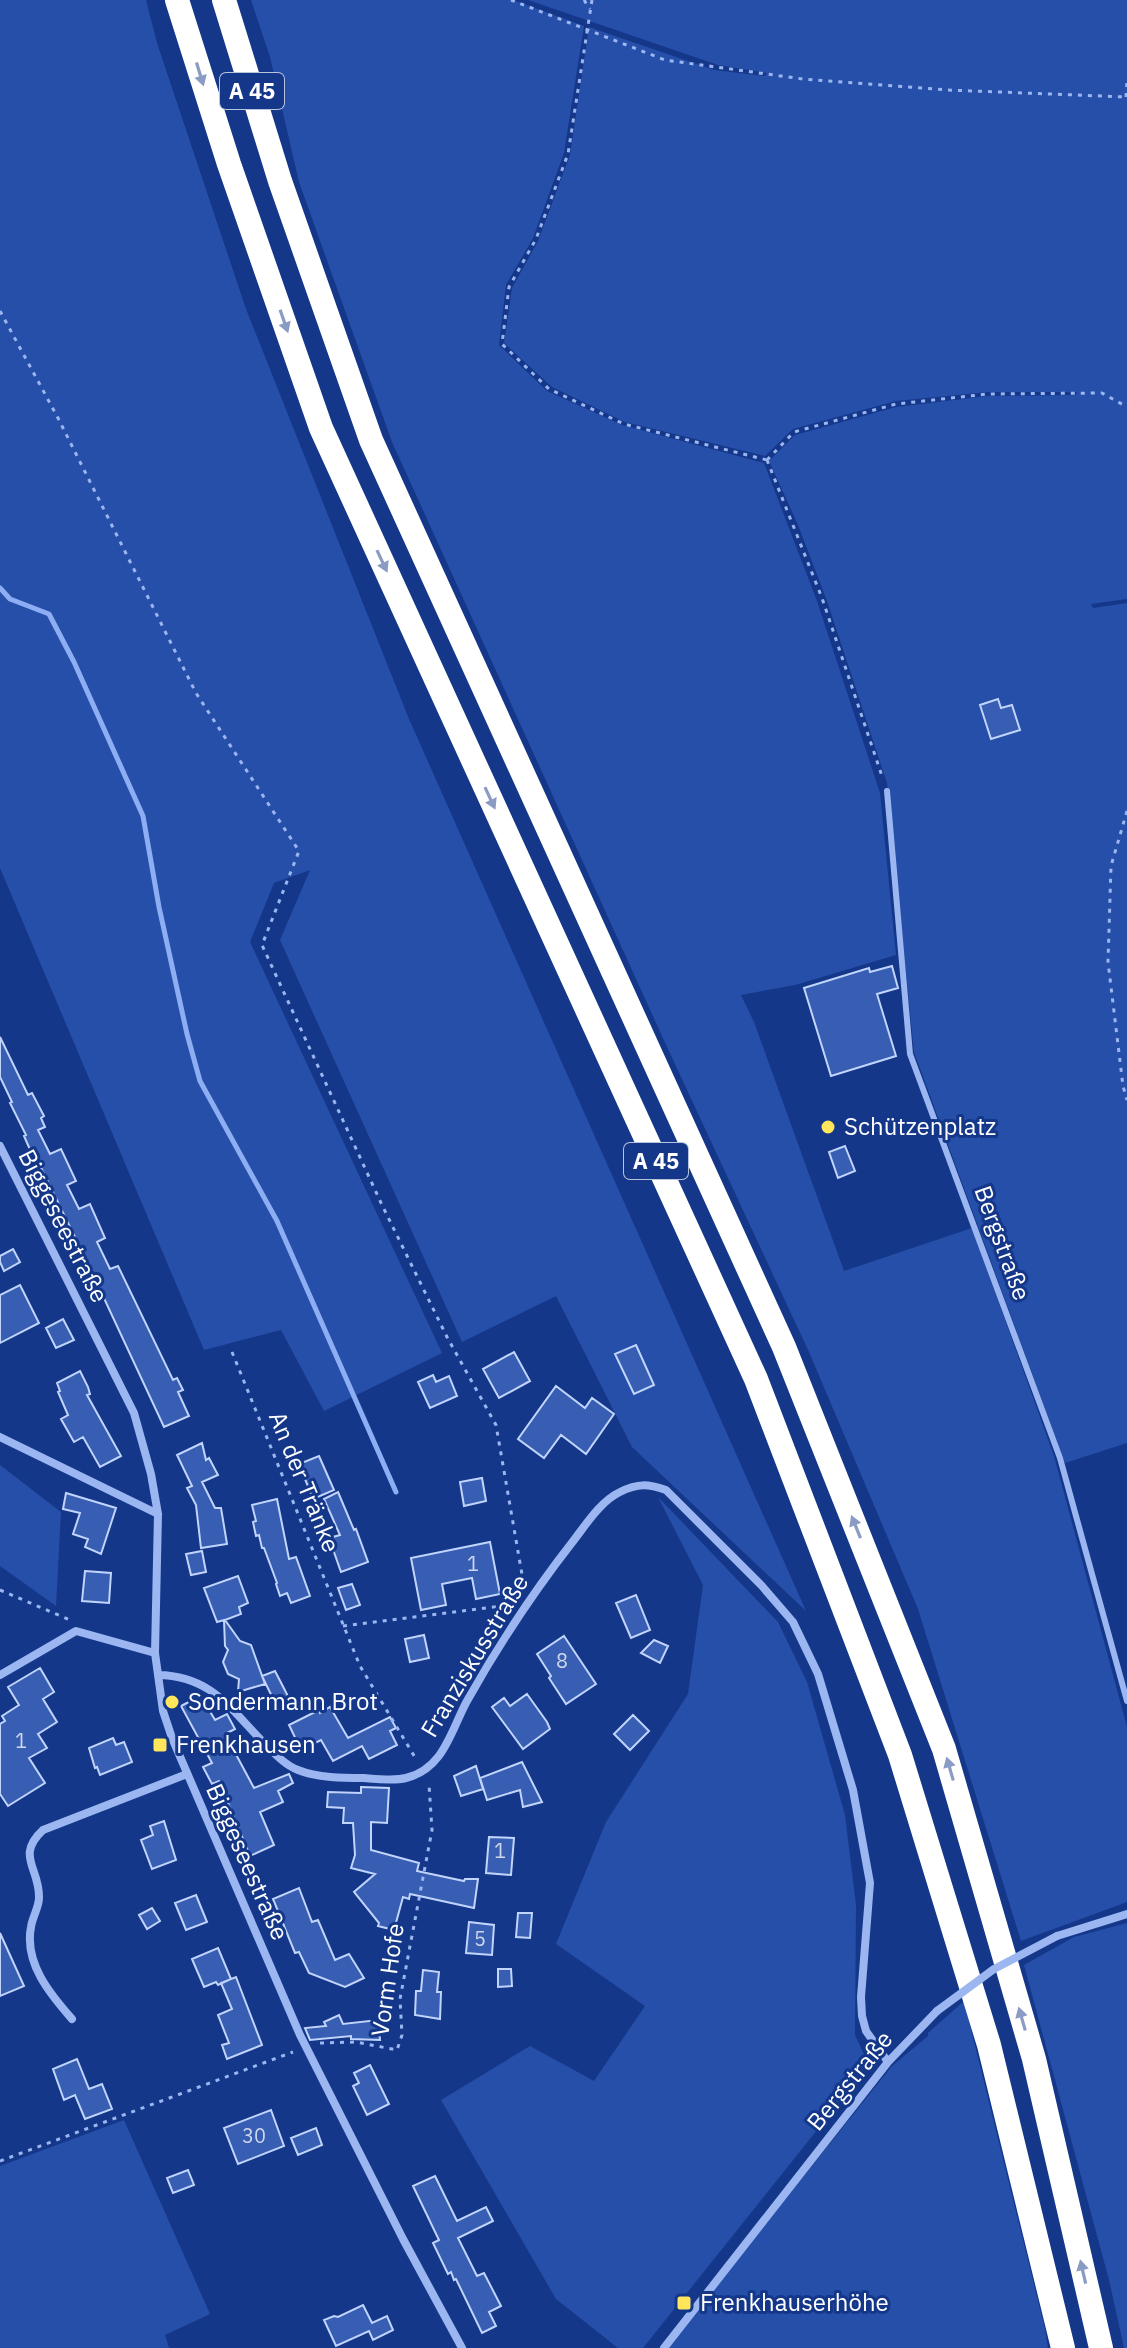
<svg xmlns="http://www.w3.org/2000/svg" width="1127" height="2348" font-family="'IBM Plex Sans',sans-serif">
<style>
.green{fill:#264fa9}
.lines{fill:none;stroke-linecap:round;stroke-linejoin:round}
.stream{stroke:#8daef3;stroke-width:5}
.building{fill:#375eb2;stroke:#c1d4fb;stroke-width:2}
.path{stroke:#9bb6f0;stroke-width:3;stroke-dasharray:4 6;stroke-linecap:butt}
.lane{stroke:#9bb6f0;stroke-width:6}
.street{stroke:#9bb6f0;stroke-width:8}
.highway{stroke:#fff;stroke-width:24}
.street-bridge{stroke:#9bb6f0;stroke-width:8}
.oneway{fill:#8a9bc4}
.poi-dot{fill:#ffe65a;stroke:#14378a;stroke-width:3}
.labels{text-anchor:middle;stroke-width:6;stroke-linejoin:round;paint-order:stroke}
.number-label{font-size:20px;fill:#cdd7ec}
.shield{fill:#14378a;stroke:#b8c3dc;stroke-width:2}
.shield-label{font-size:22px;font-weight:bold;fill:#fff}
.poi-label{font-size:24px;fill:#fff;stroke:#14378a;text-anchor:start}
.street-label{font-size:24px;fill:#fff;stroke:#14378a}
</style>
<rect width="100%" height="100%" fill="#14378a"/>
<path class="green" d="M0 0H146L157 43 246 309 409 719 806 1611 632 1447 556 1296 462 1342 280 940 310 870 274 883 250 942 442 1353 324 1411 281 1330 204 1350 0 868Z
M251 0H513L584 26 564 153 533 238 506 285 499 345 547 391 622 425 764 463 817 601 880 793 896 955 795 985 741 995 754 1022 844 1271 972 1228 1054 1456 1127 1727V1902L1021 1941 918 1609 809 1352 667 1047 392 442 299 182 270 57Z
M528 0H1127V599L1091 604 1093 608 1127 603V1443L1065 1463 914 1052 887 783 827 601 798 525 769 461 795 435 896 407 988 396 1076 395 1077 392H988L896 401 793 429 765 456 625 422 552 387 504 343 512 288 538 241 570 155 589 27 714 70 765 76 767 73 718 65Z
M0 1465 61 1512 56 1606 0 1566Z
M658 1497 778 1622 807 1682 845 1815 856 1905 855 2035 869 2065 643 2348H618L556 2299 441 2100 530 2046 594 2081 645 2006 556 1944 606 1822 688 1694 703 1585Z
M1127 1923V2348H1124L1109 2280 1024 1965 1074 1937Z
M964 2001 1045 2329 1048 2348H666L892 2066 928 2036V2033Z
M124 2120 210 2314 165 2335 169 2348H0V2166Z"/>
<g class="lines">
<path class="stream" d="M0 588 10 599 49 614 74 662 143 816 159 907 187 1034 200 1081 277 1221 396 1492"/>
</g>
<path class="building" d="M998 699 1001 708 1012 705 1020 730 991 739 980 705Z
M892 966 898 988 877 994 896 1056 831 1076 804 988 869 968 870 972Z
M0 1037 28 1095 32 1093 44 1116 41 1118 45 1127 38 1130 50 1154 61 1149 76 1181 67 1185 79 1209 90 1204 105 1238 97 1242 110 1269 118 1266 173 1380 177 1378 183 1390 178 1392 189 1416 164 1427 89 1266 33 1151 31 1152 28 1145 24 1136 26 1135 10 1103 12 1102 0 1077Z
M845 1146 855 1171 838 1178 829 1152Z
M13 1249 20 1262 4 1271 0 1262V1256Z
M20 1285 39 1323 0 1343V1295Z
M63 1319 74 1340 56 1348 46 1328Z
M636 1345 654 1385 634 1394 615 1354Z
M514 1352 530 1381 499 1398 483 1369Z
M80 1371 88 1387 90 1394 87 1395 121 1456 100 1467 83 1437 74 1442 61 1419 68 1415 58 1392 60 1391 57 1383Z
M433 1375 436 1382 449 1376 457 1396 430 1408 418 1382Z
M556 1386 585 1408 592 1398 614 1414 586 1454 561 1435 544 1458 518 1439Z
M202 1443 206 1460 209 1458 218 1475 202 1482 215 1508H221L227 1544 201 1548 196 1505 187 1488 192 1486 177 1455Z
M319 1456 334 1490 313 1499 299 1464Z
M482 1478 486 1501 464 1506 460 1482Z
M338 1492 354 1530 356 1529 368 1562 341 1572 329 1538 340 1535 324 1499Z
M66 1493 116 1508 101 1554 85 1547 88 1539 73 1534 80 1513 63 1509Z
M277 1499 289 1559 296 1557 310 1596 291 1603 287 1593 280 1596 276 1584 277 1583 264 1548H262L259 1535 256 1536 253 1522 256 1521 252 1505Z
M490 1542 500 1594 476 1599 472 1578 442 1584 446 1605 421 1610 411 1558Z
M202 1551 206 1572 191 1575 186 1554Z
M85 1571 111 1573 109 1603 82 1601Z
M238 1576 248 1603 239 1607 241 1614 225 1620 240 1641 251 1645 265 1684 238 1692 239 1679 228 1674 223 1662 228 1650 225 1646 224 1620 217 1622 204 1588Z
M352 1584 360 1605 346 1610 338 1588Z
M636 1595 650 1630 631 1638 616 1603Z
M424 1635 429 1658 410 1662 405 1639Z
M564 1636 596 1684 566 1704 549 1678 551 1676 537 1654Z
M654 1640 668 1646 660 1663 641 1653Z
M40 1668 54 1692 43 1699 57 1722 38 1734 47 1748 29 1758 45 1783 8 1806 0 1794V1724L5 1721 2 1716 19 1705 8 1687Z
M275 1671 291 1702 278 1709 262 1676Z
M527 1694 547 1722 550 1729 523 1749 492 1707 504 1698 510 1706Z
M198 1697 204 1709 208 1708 215 1720 227 1714 235 1729 225 1734 254 1788 289 1774 293 1783 278 1791 283 1802 260 1812 274 1845 250 1856 219 1781 212 1784 203 1767 212 1763 181 1706Z
M330 1707 348 1738 390 1717 396 1728 390 1731 397 1745 369 1759 362 1746 333 1761 321 1740 301 1750 289 1725 319 1710 320 1713Z
M633 1715 649 1731 630 1750 614 1734Z
M113 1738 116 1745 124 1742 132 1762 100 1775 97 1767 95 1768 89 1748Z
M522 1762 542 1802 523 1807 520 1790 487 1800 480 1778Z
M476 1766 483 1789 461 1796 454 1776Z
M361 1787 389 1788 387 1823 371 1822V1850L419 1863 417 1871 464 1881 465 1879H478L474 1908 410 1894 409 1899 403 1897 394 1930 378 1926 379 1923 354 1892 375 1874 351 1868 355 1855 353 1823H343L344 1808 327 1807 328 1792 361 1793Z
M164 1821 176 1860 152 1869 141 1840 153 1835 150 1826Z
M489 1837 514 1838 511 1875 486 1873Z
M299 1888 312 1922 318 1920 335 1960 349 1954 364 1978 345 1987 309 1973 299 1952 295 1953 273 1899Z
M196 1895 207 1922 186 1930 175 1903Z
M152 1908 160 1921 147 1929 139 1915Z
M518 1913H532L530 1938 516 1937Z
M469 1922 494 1925 492 1955 466 1953Z
M0 1933 24 1986 0 1996Z
M218 1948 231 1979 218 1985 216 1982 204 1987 192 1959Z
M498 1969H511L512 1986 498 1987Z
M423 1970 439 1972 437 1992H441L440 2019 415 2015 416 1991H421Z
M236 1977 262 2045 227 2059 222 2045 229 2043 218 2015 232 2009 221 1983Z
M339 2015 343 2024 378 2020 380 2040 351 2039V2036L310 2040 305 2028 326 2026 324 2022Z
M77 2059 89 2089 102 2084 112 2109 85 2119 75 2095 64 2100 53 2069Z
M370 2065 389 2104 367 2115 353 2086 359 2083 354 2073Z
M271 2110 284 2146 238 2164 224 2128Z
M316 2128 322 2145 298 2155 291 2138Z
M188 2170 194 2185 173 2193 167 2178Z
M435 2176 457 2221 486 2207 493 2221 458 2238 477 2276 484 2273 501 2306 489 2312 496 2326 482 2333 456 2279 454 2280 451 2272 448 2274 433 2243 439 2240 413 2186Z
M363 2305 372 2323 387 2316 393 2330 373 2340 369 2331 336 2346 324 2320 334 2316 338 2317Z"/>
<g class="lines">
<path class="path" d="M511 0 665 60 803 79 948 90 1127 97
M584 0 590 9
M592 0 568 154 536 239 509 287 502 344 549 389 624 424 767 460
M1126 97 1127 81
M0 311 58 418 196 693 299 851 262 945 382 1205 447 1337 496 1425 524 1586
M767 460 794 432 896 404 988 394 1102 393 1127 407
M767 460 822 598 883 779
M1127 811 1111 866 1108 962 1123 1086 1127 1100
M232 1352 360 1666 416 1759
M0 1590 70 1620
M343 1626 510 1605
M320 2043 356 2042 397 2050 402 2035 400 1999 432 1830 429 1784
M0 2161 293 2052"/>
<path class="lane" d="M887 791 910 1054 1060 1458 1127 1701"/>
<path class="street" d="M0 1146 134 1413 151 1474 158 1514 155 1653 163 1711 172 1738 300 2035 403 2239 462 2348
M0 1437 158 1514
M0 1675 76 1631 155 1653
M158 1675C212 1676 230 1709 265 1744 275 1754 285 1765 298 1770 318 1778 343 1778 364 1778 377 1779 394 1781 406 1778 444 1769 451 1730 467 1701 499 1644 534 1591 574 1540 587 1523 601 1501 620 1492 638 1483 648 1484 666 1490L762 1586 793 1622 818 1674 853 1790 870 1883 861 1997 862 2016 866 2031 888 2062
M1057 1936 1127 1914
M72 2019C50 1994 24 1963 31 1927 32 1918 39 1907 39 1898 40 1868 15 1856 43 1830L187 1774
M664 2348 888 2062 937 2011"/>
<path class="highway" d="M177 0 229 164 321 428 756 1379 900 1755 989 2045 1063 2348
M224 0 280 181 371 440 784 1347 944 1749 1034 2059 1101 2348"/>
<path class="street-bridge" d="M937 2011 994 1969 1057 1936"/>
</g>
<defs><path id="oneway-solid" d="M-6-.8H1V-3.2L6.5 0L1 3.2V.8H-6Z" transform="scale(2)"/></defs>
<g class="oneway">
<use href="#oneway-solid" transform="translate(200 74) rotate(73)"/>
<use href="#oneway-solid" transform="translate(284 321) rotate(71)"/>
<use href="#oneway-solid" transform="translate(382 561) rotate(65)"/>
<use href="#oneway-solid" transform="translate(490 798) rotate(65)"/>
<use href="#oneway-solid" transform="translate(856 1527) rotate(-112)"/>
<use href="#oneway-solid" transform="translate(950 1769) rotate(-106)"/>
<use href="#oneway-solid" transform="translate(1022 2019) rotate(-106)"/>
<use href="#oneway-solid" transform="translate(1083 2272) rotate(-103)"/>
</g>
<g class="poi-dot">
<circle cx="828" cy="1127" r="8"/>
<circle cx="172" cy="1702" r="8"/>
<rect x="152" y="1737" width="16" height="16" rx="4"/>
<rect x="676" y="2295" width="16" height="16" rx="4"/>
</g>
<g class="labels">
<g class="number-label">
<text x="473" y="1571">1</text>
<text x="562" y="1668">8</text>
<text x="21" y="1748">1</text>
<text x="500" y="1858">1</text>
<text x="480" y="1946">5</text>
<text x="254" y="2143">30</text>
</g>
<g class="shield">
<rect x="220" y="73" width="64" height="36" rx="6"/>
<rect x="624" y="1143" width="64" height="36" rx="6"/>
</g>
<g class="shield-label">
<text x="252" y="99">A 45</text>
<text x="656" y="1169">A 45</text>
</g>
<g class="poi-label">
<text x="844" y="1135">Schützenplatz</text>
<text x="188" y="1710">Sondermann Brot</text>
<text x="176" y="1753">Frenkhausen</text>
<text x="700" y="2311">Frenkhauserhöhe</text>
</g>
<g class="street-label">
<text transform="translate(63 1226) rotate(63)" y="8">Biggeseestraße</text>
<text transform="translate(1002 1243) rotate(70)" y="8">Bergstraße</text>
<text transform="translate(304 1482) rotate(68)" y="8">An der Tränke</text>
<text transform="translate(475 1656) rotate(-59)" y="8">Franziskusstraße</text>
<text transform="translate(247 1862) rotate(66)" y="8">Biggeseestraße</text>
<text transform="translate(388 1980) rotate(-82)" y="8">Vorm Hofe</text>
<text transform="translate(850 2081) rotate(-51)" y="8">Bergstraße</text>
</g>
</g>
</svg>
